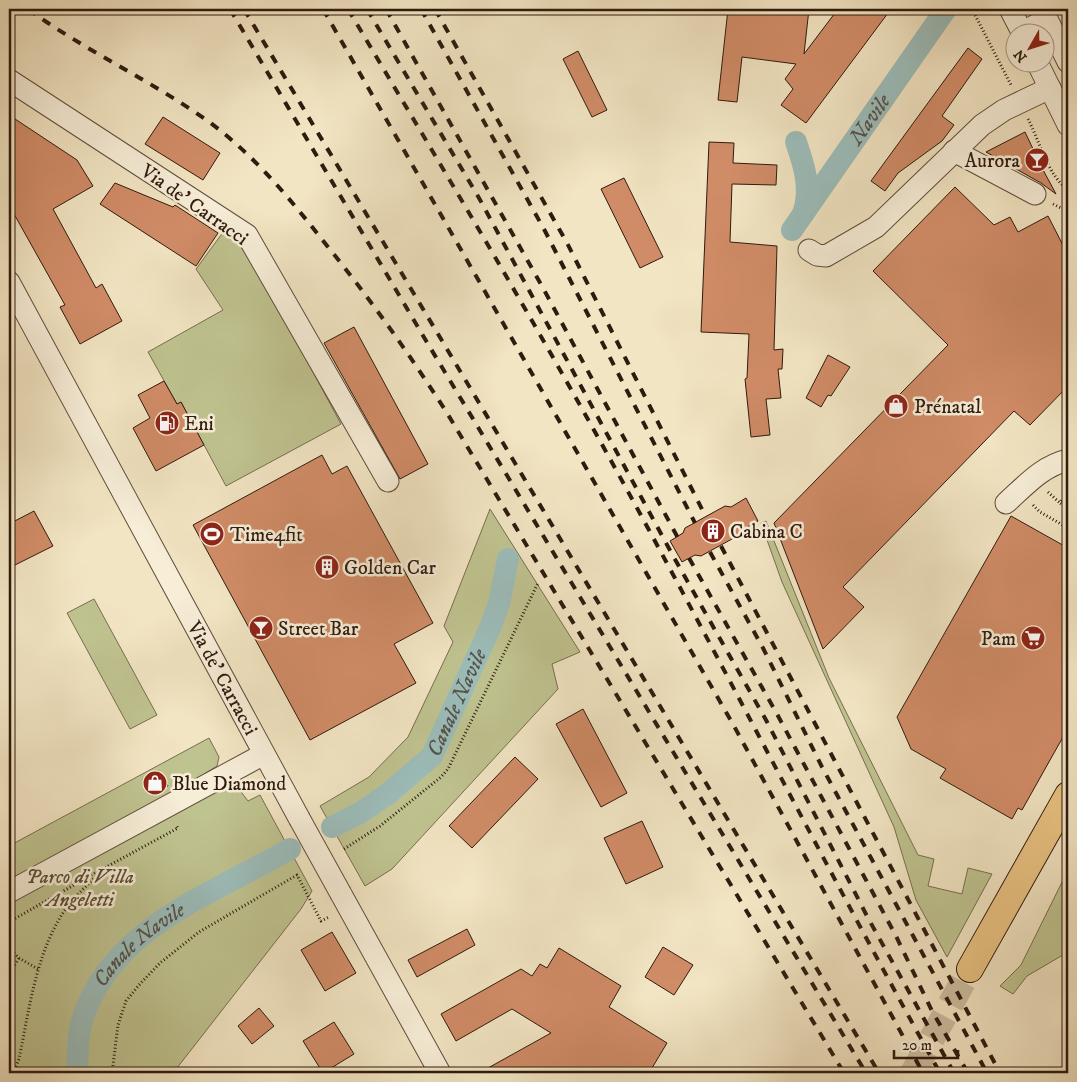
<svg xmlns="http://www.w3.org/2000/svg" width="1077" height="1082" font-family="'IM FELL DW Pica',serif">
<style>
.green{fill:#bfc390;stroke:#776e50}
.lines{fill:none;stroke-linecap:round;stroke-linejoin:round}
.canal{stroke:#9cbdba;stroke-width:22}
.building{fill:#d08c67;stroke:#2f1a0f}
.major-tunnel{stroke:#cbbc9f;stroke-width:26;stroke-dasharray:26 13;stroke-linecap:butt}
.minor-casing{stroke:#604d3c;stroke-width:23}
.major-casing{stroke:#2f1a0f;stroke-width:28}
.path{stroke:#2f1a0f;stroke-width:3;stroke-dasharray:1 2.5;stroke-linecap:butt}
.minor{stroke:#f7eed8;stroke-width:21}
.major{stroke:#e9c282;stroke-width:26}
.rail{stroke:#2f1a0f;stroke-width:4;stroke-dasharray:9 9;stroke-linecap:butt}
.minor-bridge-casing{stroke:#604d3c;stroke-width:23;stroke-linecap:butt}
.minor-bridge{stroke:#f7eed8;stroke-width:21}
.labels{text-anchor:middle;stroke-width:5;stroke-linejoin:round;paint-order:stroke}
.poi-label{font-size:20px;fill:#2f1a0f;stroke:#f7eed8;text-anchor:start}
.street-label{font-size:20px;fill:#2f1a0f;stroke:#f7eed8}
.park-label{font-size:20px;font-style:italic;fill:#5a4d36;stroke:#f7eed8}
.water-label{font-size:21px;font-style:italic;fill:#55534b;stroke:#f7eed8}
</style>
<rect width="100%" height="100%" fill="#f2e5c3"/>
<filter id="stains"><feTurbulence type="fractalNoise" baseFrequency=".004" numOctaves="4"/><feColorMatrix values="0 0 0 0 .2 0 0 0 0 .09 0 0 0 0 .02 0 0 0 .5 -.17"/></filter>
<radialGradient id="worn" r=".72"><stop offset=".6" stop-color="#630" stop-opacity="0"/><stop offset="1" stop-color="#630" stop-opacity=".3"/></radialGradient>
<path class="green" d="M224 231 244 244 341 424 226 486 181 402 177 404 148 352 223 310 196 269Z
M490 509 580 652 552 664 558 689 392 869 365 886 320 806 369 777 408 737 453 642 444 626Z
M766 521 829 678 918 855 934 859 928 886 962 894 968 868 992 874 947 957 916 900 894 827 782 582 761 523Z
M94 599 157 715 130 729 67 613Z
M209 738 219 757 217 766 204 774 214 792 229 784 236 785 248 801 260 795 312 891 301 909 173 1073H9V846Z
M1068 870V952L1027 976 1013 994 1000 986 1021 965Z"/>
<g class="lines">
<g class="canal">
<path d="M796 142C804 165 812 189 803 214"/>
<path id="s1" d="M792 230 946 9"/>
<path id="s2" d="M332 827 360 813 389 793 432 756 490 628 499 604 508 559"/>
<path id="s3" d="M77 1073C78 1058 77 1039 81 1024 108 928 213 894 290 849"/>
</g>
</g>
<path class="building" d="M728 9H809L804 54 838 9H891L806 123 781 105 793 89 785 79 796 64 742 57 737 102 718 100Z
M968 48 982 59 942 116 954 125 942 141 898 173 885 191 871 181Z
M578 51 607 110 592 117 563 59Z
M9 115 77 160 93 186 53 209 96 288 102 284 122 321 80 344 60 307 65 305 9 205Z
M163 117 220 153 203 180 145 144Z
M1025 132 1042 168 1056 194 1041 183 986 152Z
M709 142 734 143 733 163 777 165 776 185 732 184 730 242 777 246 774 350 783 349 782 369H778L781 398 766 399 770 435 751 437 745 379 747 378 749 334 701 332Z
M624 178 663 257 640 268 601 189Z
M115 183 173 207 175 205 218 233 196 266 100 204Z
M955 187 994 225 1010 217 1018 232 1048 216 1068 255V386L1030 425 1014 411 843 587 864 607 823 649 774 523 948 345 873 271Z
M354 327 428 464 400 479 324 343Z
M828 355 850 367 831 396 828 395 821 407 806 398Z
M164 381 177 404 181 402 204 445 156 471 133 428 150 418 138 395Z
M322 455 332 474 347 466 433 623 394 644 416 683 310 740 193 525Z
M746 498 758 521 744 529 741 534 701 556 695 555 682 562 670 541 683 533 685 528 725 506 731 507Z
M34 511 53 546 9 568V524Z
M1011 516 1068 548V728L1022 810 1018 808 1012 819 940 778 946 769 911 749 897 717Z
M583 709 627 793 601 807 556 724Z
M515 757 538 779 472 848 449 826Z
M159 771 168 786 152 795 143 779Z
M642 821 663 867 626 884 604 838Z
M467 929 475 945 417 977 408 960Z
M332 932 356 973 325 991 301 950Z
M663 947 693 965 674 995 645 977Z
M559 948 621 986 609 1007 667 1043 649 1073H479L551 1033 512 1009 456 1041 441 1014 521 969 532 976 540 964 547 968Z
M259 1008 274 1026 252 1044 238 1026Z
M334 1022 354 1054 323 1073 303 1041Z"/>
<g class="lines">
<path class="major-tunnel" d="M913 1073 970 969"/>
<defs>
<g id="minor">
<path d="M1010 9 1022 32"/>
<path d="M1023 32 1047 19 1068 62"/>
<path d="M1037 62 1068 125"/>
<path d="M9 80 247 235 388 481"/>
<path d="M954 151 1035 194"/>
<path d="M809 250 817 255 826 256 876 227 982 125 1004 110 1050 88"/>
<path id="s4" d="M9 282 299 818"/>
<path d="M1006 503C1025 486 1042 466 1068 460"/>
<path d="M9 892 264 754"/>
<path d="M341 894 440 1073"/>
</g>
<path id="major" d="M970 969 1068 795"/>
</defs>
<use href="#minor" class="minor-casing"/>
<use href="#major" class="major-casing"/>
<path class="path" d="M972 9 1011 85
M1028 119C1040 142 1047 174 1068 190
M1053 204 1063 209H1068
M1048 492 1060 503
M1068 492 1060 503 1068 509
M1033 505 1040 512 1068 528
M344 849 380 826 441 777 448 769 538 583
M108 866 178 828 176 825
M9 922 102 869
M9 948 19 958 38 969
M9 974 19 958
M13 1073 19 1059C29 1011 35 959 61 916 73 897 91 881 108 866
M112 1073 118 1025 126 1001 139 985 160 963 199 932 297 875 321 921 329 917"/>
<use href="#minor" class="minor"/>
<use href="#major" class="major"/>
<path class="rail" d="M28 9C84 50 148 79 205 119 254 154 291 200 328 247 371 300 410 355 447 413L844 1073
M230 9 428 344 866 1073
M244 9 879 1073
M323 9 734 726 923 1073
M348 9C422 134 497 258 568 384 697 611 813 845 940 1073
M367 9 479 198 672 554 766 720 868 918 954 1073
M386 9 543 288 678 538
M421 9 545 231 695 523
M435 9 567 243 706 517
M721 546 1000 1073
M710 552 763 648 822 767 987 1073
M689 558 777 714 896 936 932 1011 968 1073"/>
<defs>
<path id="minor-bridge" d="M299 818 341 894"/>
</defs>
<use href="#minor-bridge" class="minor-bridge-casing"/>
<use href="#minor-bridge" class="minor-bridge"/>
</g>
<defs>
<symbol id="bar-disc" viewBox="-11 -11 22 22"><circle r="9.5" fill="#8f2418" stroke="#f7eed8"/><path d="M-6-5H6L.8 .8V4.5H3.5V6h-7V4.5H-.8V.8Z" fill="#fff"/></symbol>
<symbol id="shop-disc" viewBox="-11 -11 22 22"><circle r="9.5" fill="#8f2418" stroke="#f7eed8"/><path d="M-5-2.5h2.3a2.7 3.5 0 0 1 5.4 0H5L5.5 6h-11ZM-1.5-2.5h3a1.5 2.3 0 0 0-3 0Z" fill="#fff"/></symbol>
<symbol id="fuel-disc" viewBox="-11 -11 22 22"><circle r="9.5" fill="#8f2418" stroke="#f7eed8"/><path d="M-5.5-6h7V0h2V4h1.3V-2.5L3-4.5l.8-.8L6-3V5H2.5V1h-1V6h-7ZM-4.2-4.7v3.2H.2V-4.7Z" fill="#fff"/></symbol>
<symbol id="building-disc" viewBox="-11 -11 22 22"><circle r="9.5" fill="#8f2418" stroke="#f7eed8"/><path d="M-4-6H4V6H1V3H-1V6H-4ZM-2.5-4.3h1.7v1.8h-1.7ZM.8-4.3h1.7v1.8H.8ZM-2.5-1h1.7V.8h-1.7ZM.8-1h1.7V.8H.8Z" fill="#fff"/></symbol>
<symbol id="stadium-disc" viewBox="-11 -11 22 22"><circle r="9.5" fill="#8f2418" stroke="#f7eed8"/><path d="M0-5a6.5 5 0 1 0 0 10a6.5 5 0 1 0 0-10ZM-3.5-1.8h7v3.6h-7Z" fill="#fff"/></symbol>
<symbol id="supermarket-disc" viewBox="-11 -11 22 22"><circle r="9.5" fill="#8f2418" stroke="#f7eed8"/><path d="M-6-5.5h2.5l.6 2H6L4.5 2H-2.5L-4.4-4H-6ZM-1.5 3.2a1.3 1.3 0 1 0 .1 0ZM3 3.2a1.3 1.3 0 1 0 .1 0Z" fill="#fff"/></symbol>
</defs>
<g fill-rule="evenodd">
<use href="#bar-disc" x="1023" y="146" width="28" height="28"/>
<use href="#shop-disc" x="882" y="392" width="28" height="28"/>
<use href="#fuel-disc" x="153" y="409" width="28" height="28"/>
<use href="#building-disc" x="699" y="517" width="28" height="28"/>
<use href="#stadium-disc" x="198" y="520" width="28" height="28"/>
<use href="#building-disc" x="313" y="553" width="28" height="28"/>
<use href="#bar-disc" x="247" y="614" width="28" height="28"/>
<use href="#supermarket-disc" x="1019" y="624" width="28" height="28"/>
<use href="#shop-disc" x="141" y="769" width="28" height="28"/>
</g>
<g class="labels">
<g class="poi-label">
<text x="1020" y="167" text-anchor="end">Aurora</text>
<text x="914" y="413">Prénatal</text>
<text x="184" y="430">Eni</text>
<text x="730" y="538">Cabina C</text>
<text x="230" y="541">Time4fit</text>
<text x="344" y="574">Golden Car</text>
<text x="278" y="635">Street Bar</text>
<text x="1016" y="645" text-anchor="end">Pam</text>
<text x="172" y="790">Blue Diamond</text>
</g>
<g class="street-label">
<text transform="translate(195 204) rotate(35)" y="7">Via de' Carracci</text>
<text dy="7" stroke="none"><textPath href="#s4" startOffset="450">Via de' Carracci</textPath></text>
</g>
<g class="park-label">
<text x="80" y="883">Parco di Villa<tspan x="80" dy="23">Angeletti</tspan></text>
</g>
<g class="water-label">
<text dy="7" stroke="none"><textPath href="#s1" startOffset="135">Navile</textPath></text>
<text dy="7" stroke="none"><textPath href="#s2" startOffset="182">Canale Navile</textPath></text>
<text dy="7" stroke="none"><textPath href="#s3" startOffset="150">Canale Navile</textPath></text>
</g>
</g>
<rect width="1077" height="1082" fill="none" stroke="#f2e5c3" stroke-width="30"/>
<rect x="10" y="10" width="1057" height="1062" fill="none" stroke="#2f1a0f" stroke-width="2.5"/>
<rect x="15" y="15" width="1047" height="1052" fill="none" stroke="#2f1a0f"/>
<g transform="translate(1030 48) rotate(231)"><circle r="24" fill="#f7eed8" stroke="#a79988"/>
<path d="M0-4L9 19L0 12L-9 19Z" fill="#8f2418"/>
<text y="-8" font-size="14" font-weight="bold" text-anchor="middle" fill="#2f1a0f">N</text>
</g>
<path d="M894 1050v8h64v-8" fill="none" stroke="#2f1a0f" stroke-width="2.5"/>
<text x="902" y="1050" font-size="15" fill="#2f1a0f" stroke="#f7eed8" stroke-width="4" paint-order="stroke">20 m</text>
<rect width="100%" height="100%" filter="url(#stains)"/>
<rect width="100%" height="100%" fill="url(#worn)"/>
</svg>
